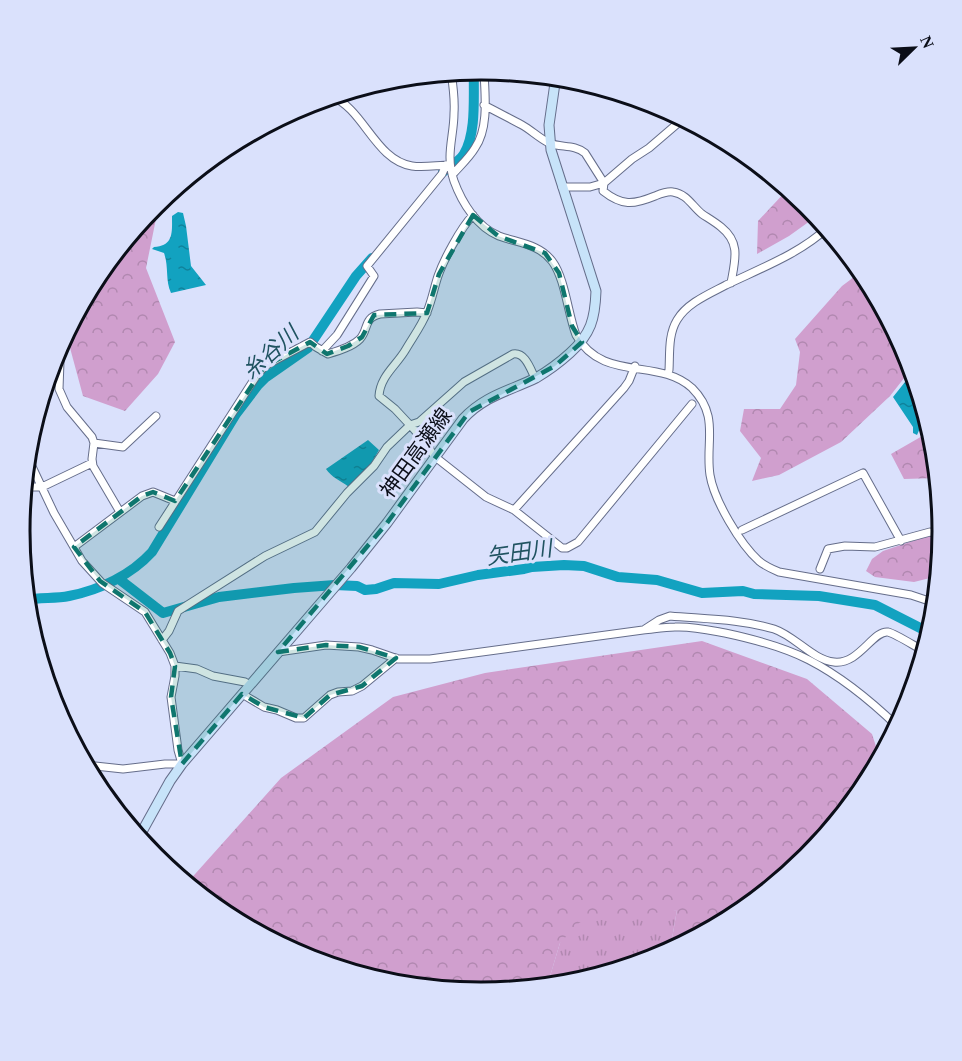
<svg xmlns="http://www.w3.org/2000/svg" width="962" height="1061" font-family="'Times New Roman','Noto Sans JP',serif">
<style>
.forest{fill:url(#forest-crowns)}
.park{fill:url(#park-tufts)}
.water{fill:url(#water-ripples)}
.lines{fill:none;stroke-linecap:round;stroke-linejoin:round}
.river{stroke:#12a2c0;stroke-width:10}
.street-casing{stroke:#656d8a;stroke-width:9}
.secondary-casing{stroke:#656d8a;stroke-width:11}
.street{stroke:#fff;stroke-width:7}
.secondary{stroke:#c7e3f9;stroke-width:9}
.marked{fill:#0f766e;fill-opacity:0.2;stroke:#0f766e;stroke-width:4.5;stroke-dasharray:12 8;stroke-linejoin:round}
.labels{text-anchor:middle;stroke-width:6;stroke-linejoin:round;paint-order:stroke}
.street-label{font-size:21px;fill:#0b0e18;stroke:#dae1fc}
.water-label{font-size:22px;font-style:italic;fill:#205361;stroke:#dae1fc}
.rim{fill:none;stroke:#0b0e18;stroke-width:3}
</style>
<defs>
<pattern id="forest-crowns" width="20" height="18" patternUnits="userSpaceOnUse" patternTransform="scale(1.5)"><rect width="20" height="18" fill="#d09fce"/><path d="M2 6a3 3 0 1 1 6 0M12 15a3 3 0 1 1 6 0" fill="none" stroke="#b188b0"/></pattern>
<pattern id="park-tufts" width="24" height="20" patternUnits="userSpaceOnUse" patternTransform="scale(1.5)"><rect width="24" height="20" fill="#d09fce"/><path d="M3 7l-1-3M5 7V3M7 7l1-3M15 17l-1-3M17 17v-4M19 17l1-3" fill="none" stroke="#b188b0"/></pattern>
<pattern id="water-ripples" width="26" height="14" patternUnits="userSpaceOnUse" patternTransform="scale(1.5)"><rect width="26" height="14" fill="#12a2c0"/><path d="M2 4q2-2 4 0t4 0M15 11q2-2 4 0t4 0" fill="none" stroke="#0f829b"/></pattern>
</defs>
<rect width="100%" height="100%" fill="#dae1fc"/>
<path class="forest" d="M787 187 808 204 817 216 789 236 757 254 758 221 787 190Z
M158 202V209L146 268 175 342 158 374 125 411 83 396 66 333 97 274Z
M862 271 907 354 912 368 890 396 841 442 779 475 752 481 761 458 740 431 744 409H780L796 385 800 352 795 339 842 286Z
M931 431 934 441 937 478 904 479 891 454Z
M942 531 938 576 914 582 875 577 866 571 872 559 883 551Z
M702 641 807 679 872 734 880 759 865 787 807 857 737 914 670 950 677 910 560 943 547 986 481 992 391 983 304 957 224 914 187 883 281 778 393 697 485 673Z"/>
<path class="park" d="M677 910 670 950 657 957 571 983 547 986 560 943 579 923Z"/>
<path class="water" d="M178 212 183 213 186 226 191 266 206 285 171 293C165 280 169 267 164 253L152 249 154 247C174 246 172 232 172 216Z
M913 372 928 421 921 426 917 435 913 433V427L893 397Z
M368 440 379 450 371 464 349 487C341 481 331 477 326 469Z"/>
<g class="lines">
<path class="river" d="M443 172C449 167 460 161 464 154 477 132 473 95 474 70
M119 579 163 613 219 597 294 588 335 585 357 586 365 590 376 589 394 583 439 584 478 575 524 569 532 567 564 565 584 566 618 577 657 580 702 593 743 591 754 594 819 596 875 605 930 633
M26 600C41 597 55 599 69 596 100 590 131 575 152 552L236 414 258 385 265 378 308 348 356 276 372 258"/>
<defs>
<path id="street" d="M451 72C453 85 455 99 454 113 454 137 445 155 454 181 462 203 477 227 499 236 518 243 539 244 552 261 565 278 568 314 576 335 603 383 658 357 692 388 720 416 705 442 710 475 714 500 740 544 759 561 765 566 772 569 779 572L911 595 935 603
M331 96C364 109 375 160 412 166 424 168 438 165 450 165
M484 105C497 112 509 118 522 125 531 130 539 138 549 143 561 148 574 144 585 153L604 183 603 191C622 206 633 205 655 196 660 194 667 191 673 192 687 194 692 206 702 214 708 218 715 222 721 227 741 243 735 260 731 283
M453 174C460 166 469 158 475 148 489 128 485 95 484 72L459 71
M562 187H590L604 183 632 159 649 148 684 118
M473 215C460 229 444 259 438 276 434 288 432 300 427 312 422 325 413 337 406 349 397 365 380 376 379 396L395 409 410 425 419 422 464 382 513 354C525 352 530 368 535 378
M322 351 337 335 374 276 367 266 442 174 446 165
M55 353 58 352 60 361 59 389 67 407 92 437 94 443 92 459 93 466 120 512
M669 370C670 353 668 335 677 320 687 303 709 294 726 285 759 269 801 253 827 228
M94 443 123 447 156 416
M27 456 54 513 82 561 102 583 145 612 170 653 175 666V676L171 697 178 750 182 764H165L123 769 86 765
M24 487H42L92 463
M514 510 624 388 629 381 635 366
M159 527 257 375 264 367 272 362 310 342 316 347 328 354C338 351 352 347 360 339 369 329 363 318 380 314L417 312 427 313
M742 530 863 473 901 541
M74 547 142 496 153 492 175 501
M820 569 828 549 845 546 875 547 930 532 942 536
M645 629 659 620 670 616C704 619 741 619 774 629 795 636 813 660 834 662 859 665 873 630 888 632 896 634 916 647 924 651
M162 640 169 631 178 611 265 556 315 532 347 493 374 466 387 447 410 425 426 443 434 456 486 497 514 510 562 548H567L578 542 692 404
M278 652 326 645 359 647 372 650 398 659H430L643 630C654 629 664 627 675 627 692 626 709 630 725 633 753 639 784 647 809 660 842 677 871 701 897 726
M175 666 197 669 213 676 245 682 250 685
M242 694 264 707 277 710 296 718H304L330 695 338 692 352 691 362 686 396 658"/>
<path id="secondary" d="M139 837 170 781 182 764 351 568 387 523 463 419C484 396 509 391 536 378 548 371 559 363 570 353 591 334 595 319 596 291L551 150 549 125 556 76"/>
</defs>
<use href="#street" class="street-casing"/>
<use href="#secondary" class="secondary-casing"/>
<use href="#street" class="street"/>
<use href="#secondary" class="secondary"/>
</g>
<path class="marked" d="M473 215 498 236 545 253 559 273 572 326 582 342 555 366 469 412 387 523 278 652 326 645 359 647 396 658 362 686 330 695 304 718 264 707 242 694 182 764 171 697 175 666 170 653 145 612 100 581 74 547 142 496 153 492 175 501 264 367 310 342 327 354 348 346 362 337 374 315 427 313 439 274Z"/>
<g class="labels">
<g class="street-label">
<text transform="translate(416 453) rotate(-54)" y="7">神田高瀬線</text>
</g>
<g class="water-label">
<text transform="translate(270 352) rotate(-42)" y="8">糸谷川</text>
<text transform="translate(519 552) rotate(-8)" y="8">矢田川</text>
</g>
</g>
<path d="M0 0H962V1061H0ZM30 531a451 451 0 1 1 902 0a451 451 0 1 1-902 0Z" fill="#dae1fc" fill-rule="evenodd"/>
<path class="rim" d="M30 531a451 451 0 1 1 902 0a451 451 0 1 1-902 0Z"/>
<g transform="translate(914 48) rotate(66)" stroke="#dae1fc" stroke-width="4.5" paint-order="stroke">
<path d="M0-4.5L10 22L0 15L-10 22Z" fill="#0b0e18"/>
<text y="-9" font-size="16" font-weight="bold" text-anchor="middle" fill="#0b0e18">N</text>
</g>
</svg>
